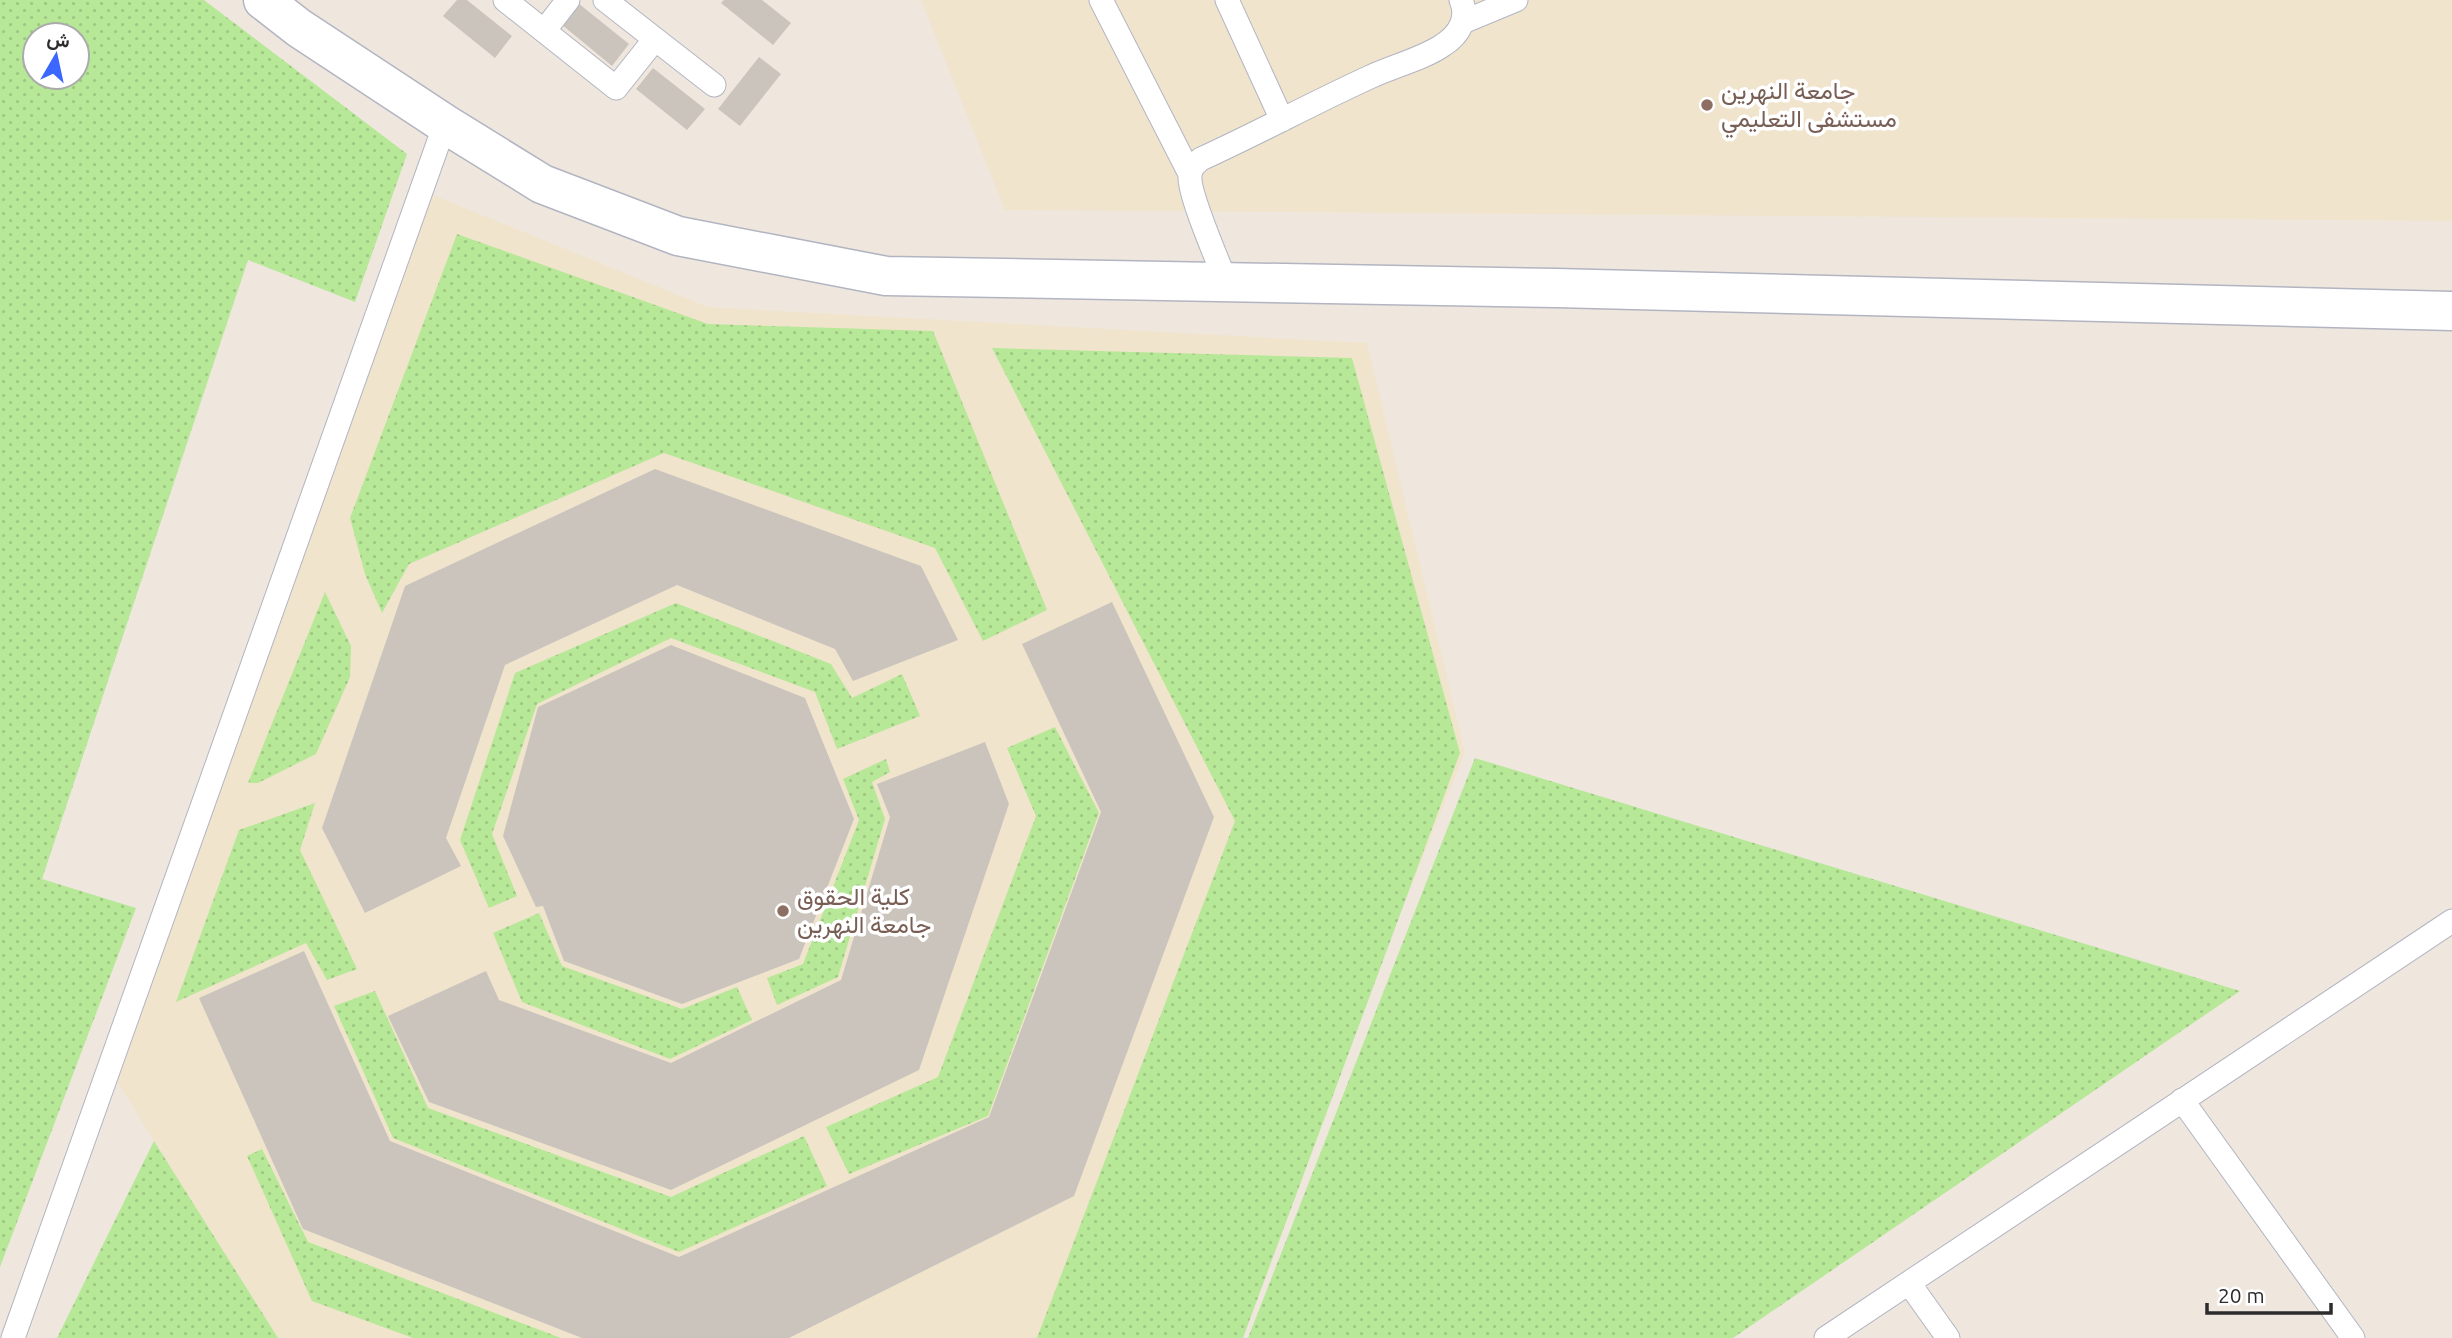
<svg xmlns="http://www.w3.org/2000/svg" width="2452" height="1338" font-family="Ubuntu,Vazirmatn,sans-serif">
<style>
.education{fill:#f1e4cd}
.grass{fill:url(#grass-dots);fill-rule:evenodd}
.building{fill:#cac4bd}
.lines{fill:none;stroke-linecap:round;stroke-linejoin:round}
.lane-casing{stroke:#b2b5c1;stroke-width:25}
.street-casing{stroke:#b2b5c1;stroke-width:41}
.lane{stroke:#fff;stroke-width:23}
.street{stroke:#fff;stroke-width:38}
.education-dot{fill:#8d6e63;stroke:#fff;stroke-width:2.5}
.labels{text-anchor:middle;stroke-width:7;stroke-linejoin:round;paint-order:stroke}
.education-label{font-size:24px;fill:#785e54;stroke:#fff;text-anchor:start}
</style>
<defs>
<pattern id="grass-dots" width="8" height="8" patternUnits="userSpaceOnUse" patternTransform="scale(1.75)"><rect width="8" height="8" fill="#b6e897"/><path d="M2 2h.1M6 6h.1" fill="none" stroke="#9dc782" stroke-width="1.8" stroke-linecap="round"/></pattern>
</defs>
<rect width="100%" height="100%" fill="#efe7de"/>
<path class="education" d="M921 0H2452V221L1005 210Z
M421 190 708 307 1367 343 1465 753 1227 1338H278L109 1069Z"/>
<path class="grass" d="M0 0H204L407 154 355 302 248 260 42 879 136 908 0 1267ZM35 35H77V77H35Z
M457 234 708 324 933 331 1047 610 983 641 935 548 664 453 409 564 382 613 365 574 350 518Z
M992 348 1352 358 1460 753 1243 1338H1037L1235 821Z
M325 592 351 646 350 677 316 754 258 783H248Z
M676 603 831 664 852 698 902 674 920 716 837 749 815 692 671 638 537 704 492 834 517 896 489 908 460 840 515 673Z
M1055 727 1099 813 988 1116 849 1174 826 1127 938 1077 1036 816 1007 748Z
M1475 758 2240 991 1733 1338H1248Z
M886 759 890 772 872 782 885 819 838 977 777 1005 767 978 803 964 859 820 843 779Z
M315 803 300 850 357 969 327 980 306 943 176 1002 239 830Z
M539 913 562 966 682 1009 737 987 752 1020 670 1059 522 1002 493 933Z
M375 991 428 1108 671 1197 804 1136 827 1186 679 1252 393 1138 334 1006Z
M154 1141 278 1338H57Z
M262 1149 308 1242 561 1338H413L312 1301 247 1156Z"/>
<path class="building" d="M457 0H467L512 36 495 58 443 16Z
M724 0H762L791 23 773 45 721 3Z
M578 3 629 44 612 66 561 24Z
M759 57 781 74 740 126 718 109Z
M653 68 705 109 687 130 636 89Z
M655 469 921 566 958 640 853 681 835 649 677 585 505 665 446 838 461 866 365 913 322 828 405 586Z
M1112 602 1214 817 1074 1196 789 1338H582L303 1229 199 998 304 951 390 1141 679 1257 989 1117 1101 812 1022 644Z
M671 645 805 698 854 819 799 959 682 1004 564 961 543 906 536 907 503 836 538 707Z
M985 742 1009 804 919 1070 671 1190 429 1102 388 1016 486 971 499 1000 671 1063 841 980 890 817 877 784Z"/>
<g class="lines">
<defs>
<path id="lane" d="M505 0 616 88 655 39 605 0
M1101 0 1190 174
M1227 0 1282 120
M1463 22 1516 0
M544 31 568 0
M655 39 714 85
M1226 282C1218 261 1189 195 1190 177 1190 168 1195 164 1201 159 1258 133 1313 103 1370 77 1391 67 1425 58 1443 45 1459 35 1469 18 1461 0
M2182 1100 2353 1338
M1909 1283 1948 1338
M13 1338 445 124
M1826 1338 2452 921"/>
<path id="street" d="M263 0 299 28 445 124 542 184 678 236 886 276 1556 288 2452 311"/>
</defs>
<use href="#lane" class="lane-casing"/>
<use href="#street" class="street-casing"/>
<use href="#lane" class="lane"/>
<use href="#street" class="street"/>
</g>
<g class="education-dot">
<circle cx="1707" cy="105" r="7"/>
<circle cx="783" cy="911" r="7"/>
</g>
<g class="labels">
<g class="education-label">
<text x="1721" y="99">جامعة النهرين<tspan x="1721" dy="28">مستشفى التعليمي</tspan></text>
<text x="797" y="905">كلية الحقوق<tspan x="797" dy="28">جامعة النهرين</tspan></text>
</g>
</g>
<g transform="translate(56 56) rotate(9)"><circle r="33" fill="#ffffff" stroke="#ababab" stroke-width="2"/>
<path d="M0-5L12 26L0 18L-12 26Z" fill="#3b67ff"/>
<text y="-10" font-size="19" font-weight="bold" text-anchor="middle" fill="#2c2c2c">ش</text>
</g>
<path d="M2207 1303v10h124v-10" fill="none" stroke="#2c2c2c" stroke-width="3.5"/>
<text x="2218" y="1303" font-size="21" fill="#2c2c2c" stroke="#ffffff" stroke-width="5" paint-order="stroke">20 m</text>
</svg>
